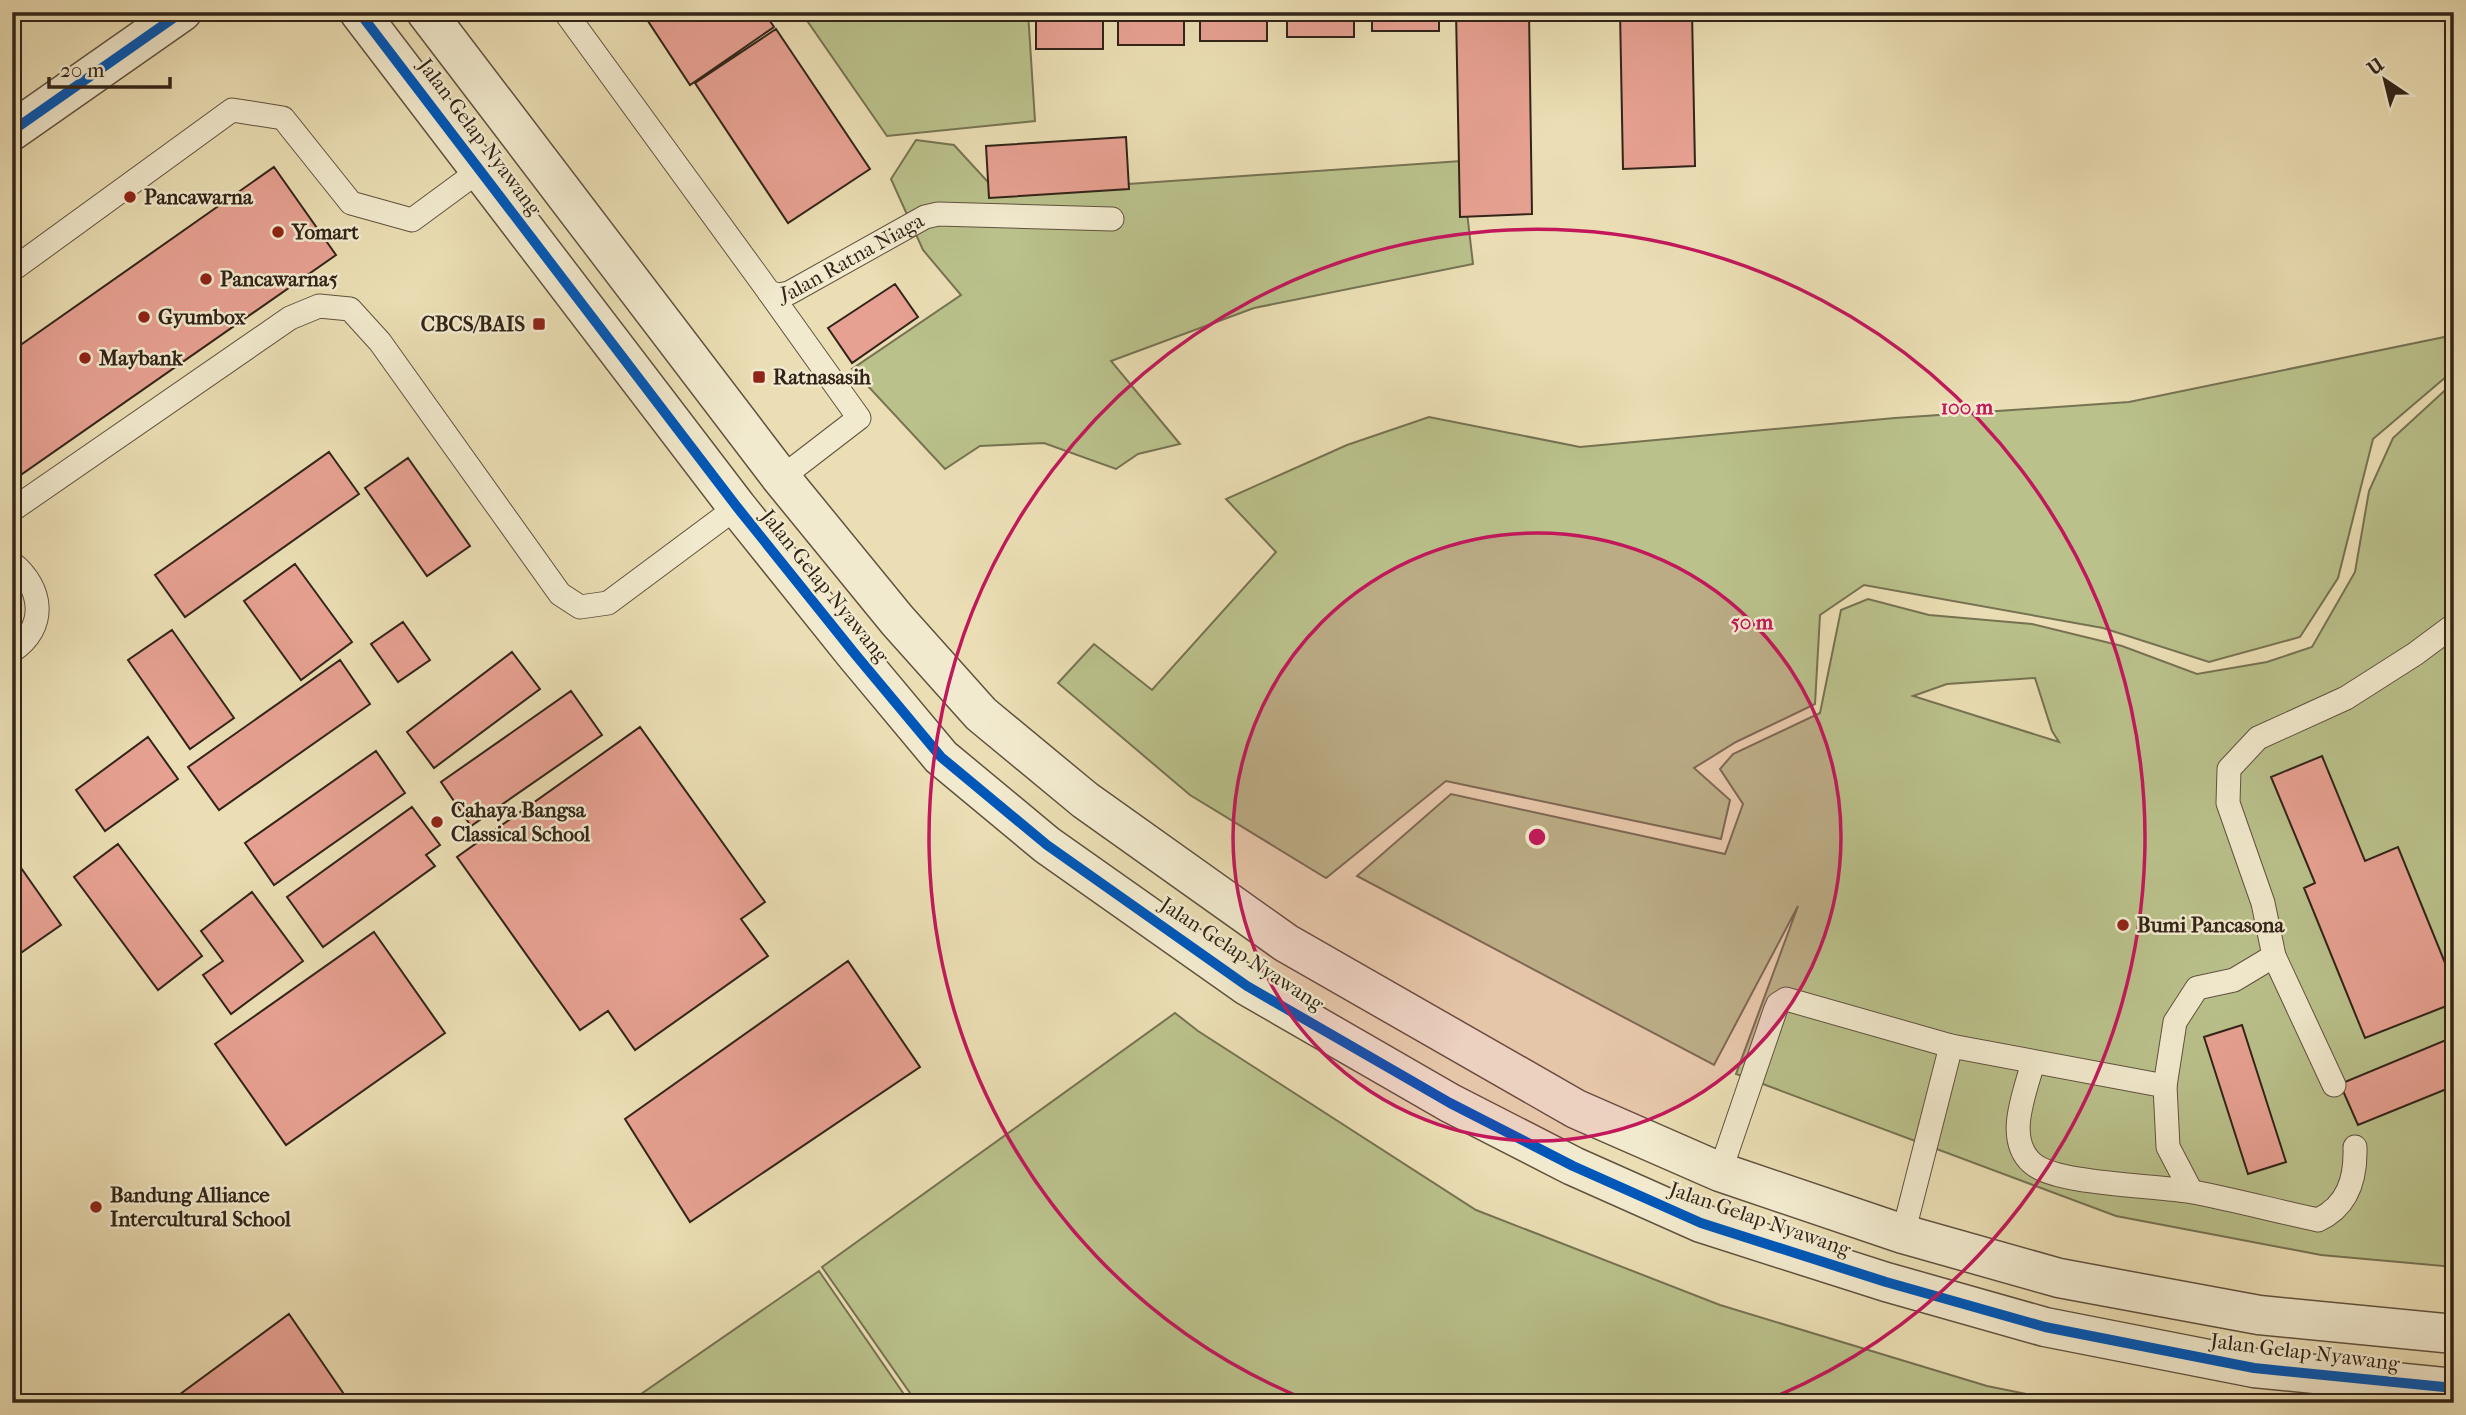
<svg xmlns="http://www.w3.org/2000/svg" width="2466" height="1415" font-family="'IM FELL French Canon',serif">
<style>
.green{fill:#bac18b;stroke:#767252;stroke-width:2;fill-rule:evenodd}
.building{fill:#e7a192;stroke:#322418;stroke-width:2}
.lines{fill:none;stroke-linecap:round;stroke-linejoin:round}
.service-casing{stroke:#60523f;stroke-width:25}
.tertiary-casing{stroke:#60523f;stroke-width:41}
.service{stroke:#f2eace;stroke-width:23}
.tertiary{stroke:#f2eace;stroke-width:38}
.cycleway-casing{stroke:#f2eace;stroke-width:15}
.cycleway{stroke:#0057b8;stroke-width:10}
.ring{fill:none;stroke:#c2185b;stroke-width:3.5}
.poi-dot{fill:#8f2418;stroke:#f2eace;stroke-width:2.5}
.labels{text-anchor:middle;stroke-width:5;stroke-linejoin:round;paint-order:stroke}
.street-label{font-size:21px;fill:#322418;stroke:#f2eace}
.poi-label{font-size:21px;font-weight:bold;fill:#322418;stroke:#f2eace;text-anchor:start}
.centre{fill:#c2185b;stroke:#f2eace;stroke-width:3.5}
.ring-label{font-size:21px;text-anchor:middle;font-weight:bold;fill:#c2185b;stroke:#f2eace;stroke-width:5;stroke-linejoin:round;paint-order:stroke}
</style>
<rect width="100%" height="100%" fill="#ebdeb4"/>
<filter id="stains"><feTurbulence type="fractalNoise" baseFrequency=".00286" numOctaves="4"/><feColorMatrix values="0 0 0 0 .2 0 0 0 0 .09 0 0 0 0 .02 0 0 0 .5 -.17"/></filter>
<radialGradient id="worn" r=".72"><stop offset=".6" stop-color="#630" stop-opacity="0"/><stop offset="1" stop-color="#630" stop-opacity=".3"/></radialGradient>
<path class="green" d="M801 12H1028L1035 121 887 136Z
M916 140 954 145 998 193 1461 161 1473 264 1254 308 1111 361 1180 444 1138 454 1116 469 1044 443 980 446 945 469 852 369 961 295 923 250 891 179Z
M2454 335V370L2373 439 2338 578 2300 637 2209 662 2103 628 1864 585 1820 615 1815 704 1736 742 1694 768 1730 800 1721 839 1446 781 1326 878 1190 795 1058 683 1094 644 1152 690 1276 552 1226 499 1347 445 1429 417 1580 447 1895 418 2129 402Z
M2454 382V1267L2321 1255 2116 1216 1736 1074 1798 906 1714 1065 1357 876 1451 794 1725 854 1743 804 1720 769 1733 754 1820 713 1841 610 1868 599 1929 615 2032 624 2122 646 2197 674 2267 662 2312 647 2355 572 2369 491 2393 438ZM2035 678 2052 731 2059 742 1913 696 1947 684Z
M1175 1013 1198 1031 1476 1210 1720 1305 1987 1386 2072 1403H917L822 1267Z
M819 1271 910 1403H628Z"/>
<path class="building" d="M642 12H764L774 27 690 85Z
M1036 12H1103V49H1036Z
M1118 12H1184V45H1118Z
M1200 12H1267V41H1200Z
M1287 12H1354V37H1287Z
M1372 12H1439V31H1372Z
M1456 12H1529L1532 214 1460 217Z
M1620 12H1692L1695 166 1623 169Z
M776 29 870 169 788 223 695 83Z
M1126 137 1129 189 989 198 986 146Z
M274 167 336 255 12 481V351Z
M895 284 918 317 852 363 828 328Z
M329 452 359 494 185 617 155 575Z
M408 458 470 546 427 576 365 488Z
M295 564 352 642 301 680 244 601Z
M403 622 430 660 398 682 371 644Z
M172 630 234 718 190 749 128 660Z
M512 652 540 689 434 768 407 732Z
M340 660 370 704 219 810 188 767Z
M571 691 602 735 471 826 441 782Z
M640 727 765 902 741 919 768 956 635 1050 608 1011 580 1030 457 857Z
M148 737 178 779 105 831 76 790Z
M376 751 405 793 274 885 245 843Z
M2322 756 2365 861 2398 847 2454 985V1003L2365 1038 2304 888 2315 883 2271 777Z
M412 807 440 845 426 855 435 866 323 947 287 897Z
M118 844 202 956 158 990 74 877Z
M12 855 61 925 12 959Z
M252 892 303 961 231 1014 203 975 223 961 201 931Z
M374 932 445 1033 286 1145 215 1044Z
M848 961 920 1067 690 1222 625 1119Z
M2242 1025 2286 1162 2248 1174 2204 1037Z
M2446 1040 2454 1058V1086L2358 1125 2340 1084Z
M289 1314 350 1403H168Z"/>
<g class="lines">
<defs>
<g id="service">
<path id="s1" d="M565 12 769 292 778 295 789 293 925 217 938 214 1112 219"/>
<path d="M12 270 232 110 283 118 351 203 412 220 480 170"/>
<path d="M769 292 859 418 781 478"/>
<path d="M12 510 290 318 319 306 350 309 380 342 560 594 580 607 608 603 737 507"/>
<path d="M12 563C43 588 48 627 12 651"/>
<path d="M2274 956 2334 1085"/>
<path d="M2033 1062C2026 1091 2004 1138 2032 1163 2056 1185 2157 1185 2193 1192 2235 1200 2276 1211 2318 1220 2348 1206 2356 1179 2355 1147"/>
<path d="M2165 1086 2175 1022 2197 988 2234 980 2274 956 2263 903 2228 803 2229 769 2258 738 2346 698 2415 654 2454 625"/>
<path d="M1720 1172 1775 1011 1778 1004 1786 999 1951 1046 2165 1086 2168 1147 2191 1191"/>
<path d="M1903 1234 1951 1046"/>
</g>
<path id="tertiary" d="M359 12 737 507 855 654 941 757 1047 845 1247 986 1450 1103 1573 1166 1701 1223 1886 1282 2045 1327 2254 1368 2454 1388
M426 12 781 478 897 620 981 714 1085 800 1286 943 1576 1109 1720 1172 1903 1234 2059 1278 2259 1315 2454 1334
M12 131 182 12"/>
</defs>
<use href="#service" class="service-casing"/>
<use href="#tertiary" class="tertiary-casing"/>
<use href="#service" class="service"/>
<use href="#tertiary" class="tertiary"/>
<defs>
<path id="cycleway" d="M359 12 737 507 855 654 941 757 1047 845 1247 986 1450 1103 1573 1166 1701 1223 1886 1282 2045 1327 2254 1368 2454 1388
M12 131 182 12"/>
</defs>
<use href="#cycleway" class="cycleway-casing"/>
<use href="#cycleway" class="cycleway"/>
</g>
<circle cx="1537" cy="837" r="304" fill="#c2185b" fill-opacity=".12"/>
<g class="ring">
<circle cx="1537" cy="837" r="304"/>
<path d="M1314 1403A608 608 0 1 1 1760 1403"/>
</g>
<g class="poi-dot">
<circle cx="130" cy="197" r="7"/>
<circle cx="278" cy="232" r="7"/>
<circle cx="206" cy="279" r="7"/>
<circle cx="144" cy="317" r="7"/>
<rect x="532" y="317" width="14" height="14" rx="3.5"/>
<circle cx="85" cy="358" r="7"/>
<rect x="752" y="370" width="14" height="14" rx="3.5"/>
<circle cx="437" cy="822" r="7"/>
<circle cx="2123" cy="925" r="7"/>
<circle cx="96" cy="1207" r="7"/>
</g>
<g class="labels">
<g class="street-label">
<text transform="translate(480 137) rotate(53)" y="7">Jalan Gelap Nyawang</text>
<text dy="7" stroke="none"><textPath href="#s1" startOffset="439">Jalan Ratna Niaga</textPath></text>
<text transform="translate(825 586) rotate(51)" y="7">Jalan Gelap Nyawang</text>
<text transform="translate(1242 954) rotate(33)" y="7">Jalan Gelap Nyawang</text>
<text transform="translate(1760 1219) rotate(19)" y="7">Jalan Gelap Nyawang</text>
<text transform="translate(2305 1352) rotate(7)" y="7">Jalan Gelap Nyawang</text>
</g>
<g class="poi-label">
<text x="144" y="204">Pancawarna</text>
<text x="292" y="239">Yomart</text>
<text x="220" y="286">Pancawarna5</text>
<text x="158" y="324">Gyumbox</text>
<text x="525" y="331" text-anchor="end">CBCS/BAIS</text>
<text x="99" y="365">Maybank</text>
<text x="773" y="384">Ratnasasih</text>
<text x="451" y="817">Cahaya Bangsa<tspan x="451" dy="24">Classical School</tspan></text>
<text x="2137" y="932">Bumi Pancasona</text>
<text x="110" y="1202">Bandung Alliance<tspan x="110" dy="24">Intercultural School</tspan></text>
</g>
</g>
<circle cx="1537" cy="837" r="10" class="centre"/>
<g class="ring-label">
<text x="1967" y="414">100 m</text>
<text x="1752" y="629">50 m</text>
</g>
<rect width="2466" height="1415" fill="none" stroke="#ebdeb4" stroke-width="42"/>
<rect x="14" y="14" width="2438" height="1387" fill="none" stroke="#322418" stroke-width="3.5"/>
<rect x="21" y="21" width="2424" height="1373" fill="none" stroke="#322418" stroke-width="2"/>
<g transform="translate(2385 80) rotate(325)" stroke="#f2eace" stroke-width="5" paint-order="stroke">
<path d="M0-5L12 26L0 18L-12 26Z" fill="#322418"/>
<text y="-10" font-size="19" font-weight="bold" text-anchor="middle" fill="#322418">U</text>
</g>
<path d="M49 77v10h121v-10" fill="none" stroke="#322418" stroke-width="3.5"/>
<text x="60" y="77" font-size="21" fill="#322418" stroke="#f2eace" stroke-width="5" paint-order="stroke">20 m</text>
<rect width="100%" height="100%" filter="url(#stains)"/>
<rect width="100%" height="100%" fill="url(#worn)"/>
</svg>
